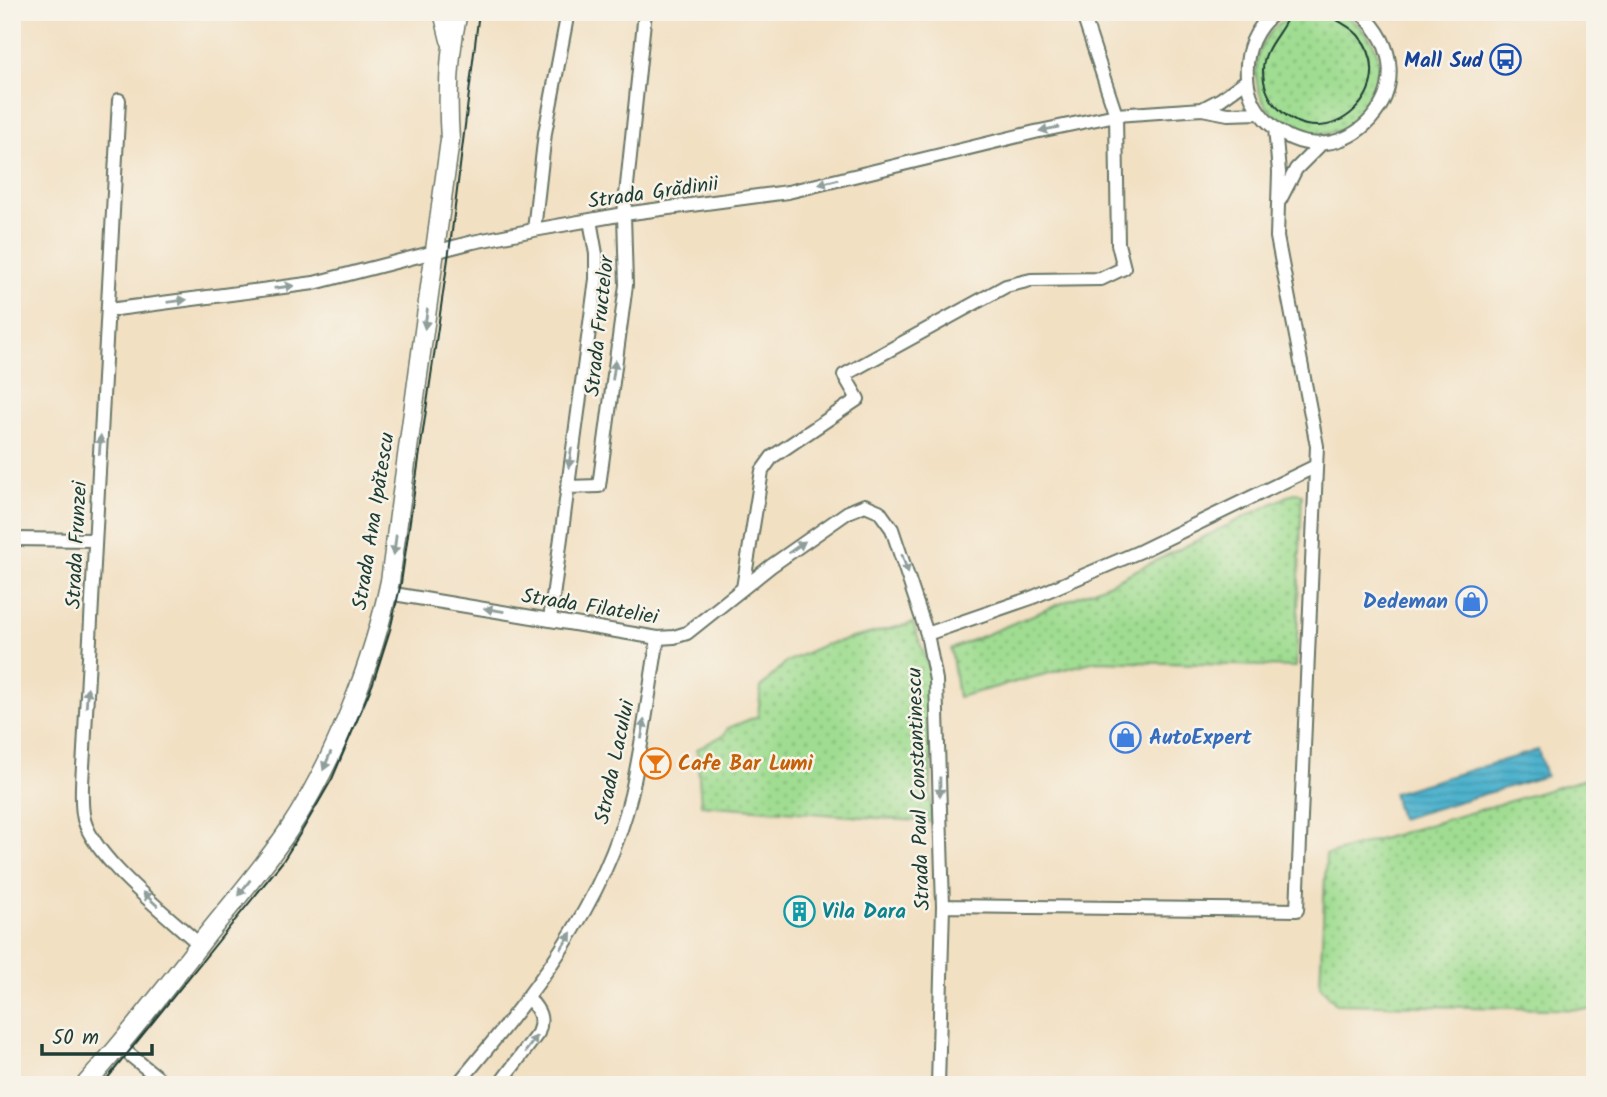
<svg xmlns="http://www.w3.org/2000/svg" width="1607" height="1097" font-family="Kalam,sans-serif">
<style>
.grass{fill:url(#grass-dots);stroke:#608d63;stroke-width:2}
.water{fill:url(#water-rules);stroke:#377881;stroke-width:2}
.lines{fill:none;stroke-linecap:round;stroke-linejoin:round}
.street-casing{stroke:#697666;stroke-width:16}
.secondary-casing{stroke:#697666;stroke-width:21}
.street{stroke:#fff;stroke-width:12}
.secondary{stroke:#fff;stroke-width:18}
.tram{stroke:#1f3d34;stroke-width:2}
.oneway{fill:#8f9e9a}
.labels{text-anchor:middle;stroke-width:5;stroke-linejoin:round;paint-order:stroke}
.transit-label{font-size:21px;font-weight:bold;fill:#164399;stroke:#f7f3e8;text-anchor:end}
.street-label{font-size:21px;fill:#1f3d34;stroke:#f7f3e8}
.shop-label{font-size:21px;font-weight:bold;fill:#366cbe;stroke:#f7f3e8;text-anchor:end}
.food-label{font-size:21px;font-weight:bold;fill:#c56008;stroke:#f7f3e8;text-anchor:start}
.culture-label{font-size:21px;font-weight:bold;fill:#0d838f;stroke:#f7f3e8;text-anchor:start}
</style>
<defs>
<pattern id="grass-dots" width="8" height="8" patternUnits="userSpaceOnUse" patternTransform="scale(1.75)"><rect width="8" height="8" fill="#a0dd92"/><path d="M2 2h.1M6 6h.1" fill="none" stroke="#82b478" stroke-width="1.8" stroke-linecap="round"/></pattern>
<pattern id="water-rules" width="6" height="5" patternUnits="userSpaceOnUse" patternTransform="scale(1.75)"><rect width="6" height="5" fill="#4fb3ce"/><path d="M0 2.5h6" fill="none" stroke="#4193a8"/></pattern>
</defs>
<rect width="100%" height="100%" fill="#f7f3e8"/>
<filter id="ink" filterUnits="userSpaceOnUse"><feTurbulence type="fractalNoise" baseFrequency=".0143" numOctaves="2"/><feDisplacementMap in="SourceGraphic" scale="14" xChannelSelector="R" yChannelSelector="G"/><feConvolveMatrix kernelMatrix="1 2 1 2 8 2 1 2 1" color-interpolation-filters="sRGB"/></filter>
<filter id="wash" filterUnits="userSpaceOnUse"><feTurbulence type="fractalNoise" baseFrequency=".00686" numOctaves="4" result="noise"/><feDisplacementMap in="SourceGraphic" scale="28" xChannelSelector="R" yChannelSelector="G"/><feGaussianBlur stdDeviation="1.57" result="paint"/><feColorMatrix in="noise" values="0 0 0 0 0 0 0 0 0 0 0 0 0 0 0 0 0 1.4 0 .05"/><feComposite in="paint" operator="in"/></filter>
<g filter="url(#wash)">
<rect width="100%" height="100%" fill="#f2e0c3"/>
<path class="grass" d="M1256 72a62 62 0 1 1 124 0a62 62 0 1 1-124 0Z
M1294 493 1302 494 1296 667 1096 661 958 697 951 649 1108 584Z
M913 623 931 674V822L701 805 697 749 724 735 728 728 758 716 761 687 786 662 824 645Z
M1595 776V1010L1336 1004 1320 986 1326 855Z"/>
<path class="water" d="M1538 750 1546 776 1400 819 1393 793Z"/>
</g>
<g filter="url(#ink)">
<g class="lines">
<defs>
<path id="street" d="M1276 12C1255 27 1245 51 1247 77 1248 95 1257 112 1270 124 1338 187 1441 85 1360 12
M119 100 84 750C83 771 80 794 83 814 87 854 170 917 200 945
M1202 109 1221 99 1247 80
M1280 200 1296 169 1322 143
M534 230 545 133 568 12
M109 310 314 283 473 242 534 230 624 214 788 192 1035 132 1116 115 1202 109 1228 114 1260 113
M567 487 599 486 626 285 624 214 645 12
M12 539 94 540
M743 588 762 471 772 457 858 399 844 375 1006 286 1031 280 1101 279 1124 268 1118 244 1116 115 1082 12
M388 593 658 638 674 637 687 633 771 566 848 512 865 505 879 511 892 529 927 634 936 680 943 906 938 1085
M550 619 596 279V254L590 220
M927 634 1031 598 1141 551 1316 466
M943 906 1297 910 1317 446 1277 237 1279 172 1275 128
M120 1047 167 1085
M457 1085C529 999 604 907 631 795 643 743 649 690 658 638
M499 1085 538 1033C544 1018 539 1010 529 999"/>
<path id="secondary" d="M443 12 450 40
M85 1085C128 1037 167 987 206 936 233 902 263 868 288 831 334 762 373 663 390 581L450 140C447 96 448 55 458 12"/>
</defs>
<use href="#street" class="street-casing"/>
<use href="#secondary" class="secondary-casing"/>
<use href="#street" class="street"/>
<use href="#secondary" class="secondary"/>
<path class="tram" d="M1290 12C1283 33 1263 46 1263 70 1263 84 1268 99 1279 109 1327 159 1404 88 1358 35 1349 25 1334 19 1322 12
M102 1085 283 861 303 829 332 779 373 683 390 630 401 583 452 231 479 12"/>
</g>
<defs><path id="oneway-solid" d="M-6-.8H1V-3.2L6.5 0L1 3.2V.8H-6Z" transform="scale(1.75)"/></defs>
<g class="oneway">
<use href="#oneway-solid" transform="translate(1049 129) rotate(168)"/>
<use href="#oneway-solid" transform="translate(828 182) rotate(166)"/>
<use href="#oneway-solid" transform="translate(284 287) rotate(-8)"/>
<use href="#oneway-solid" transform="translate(177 301) rotate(-7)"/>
<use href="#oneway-solid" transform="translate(426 319) rotate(98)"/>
<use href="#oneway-solid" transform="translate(614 370) rotate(-82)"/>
<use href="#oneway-solid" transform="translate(100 445) rotate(-86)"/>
<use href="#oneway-solid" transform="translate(570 458) rotate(98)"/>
<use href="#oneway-solid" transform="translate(395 545) rotate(97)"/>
<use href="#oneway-solid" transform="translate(797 547) rotate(-35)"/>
<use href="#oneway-solid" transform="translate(905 564) rotate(72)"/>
<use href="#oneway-solid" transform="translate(494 610) rotate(-171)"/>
<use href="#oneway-solid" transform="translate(87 697) rotate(-86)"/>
<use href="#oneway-solid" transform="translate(643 729) rotate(-81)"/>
<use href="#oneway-solid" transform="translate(327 761) rotate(113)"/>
<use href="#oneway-solid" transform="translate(940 787) rotate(89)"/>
<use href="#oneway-solid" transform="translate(244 888) rotate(128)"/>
<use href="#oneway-solid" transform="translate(150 899) rotate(-137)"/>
<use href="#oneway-solid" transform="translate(566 941) rotate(-58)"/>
<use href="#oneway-solid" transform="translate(531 1044) rotate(-54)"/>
</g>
</g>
<defs>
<symbol id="bus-ring" viewBox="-11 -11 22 22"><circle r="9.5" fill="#f7f3e8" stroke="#1a4fb4" stroke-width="1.5"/><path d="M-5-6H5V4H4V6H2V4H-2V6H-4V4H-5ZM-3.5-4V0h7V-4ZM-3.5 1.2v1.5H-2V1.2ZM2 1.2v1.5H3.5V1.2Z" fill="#1a4fb4"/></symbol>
<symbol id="shop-ring" viewBox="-11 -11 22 22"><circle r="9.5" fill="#f7f3e8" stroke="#3f7fe0" stroke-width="1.5"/><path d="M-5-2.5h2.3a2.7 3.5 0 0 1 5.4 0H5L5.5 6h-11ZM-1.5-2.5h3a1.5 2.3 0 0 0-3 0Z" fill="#3f7fe0"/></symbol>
<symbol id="bar-ring" viewBox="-11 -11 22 22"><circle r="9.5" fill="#f7f3e8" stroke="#e8710a" stroke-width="1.5"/><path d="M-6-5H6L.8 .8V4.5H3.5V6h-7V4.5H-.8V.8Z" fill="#e8710a"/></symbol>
<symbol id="building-ring" viewBox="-11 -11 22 22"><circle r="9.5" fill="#f7f3e8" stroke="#0f9aa8" stroke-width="1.5"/><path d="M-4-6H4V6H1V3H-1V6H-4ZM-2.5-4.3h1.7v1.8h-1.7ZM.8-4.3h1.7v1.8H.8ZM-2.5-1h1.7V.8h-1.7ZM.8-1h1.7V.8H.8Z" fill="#0f9aa8"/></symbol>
</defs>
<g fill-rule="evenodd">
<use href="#bus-ring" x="1488" y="42" width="35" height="35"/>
<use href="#shop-ring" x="1454" y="584" width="35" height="35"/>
<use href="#shop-ring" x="1108" y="720" width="35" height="35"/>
<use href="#bar-ring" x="638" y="746" width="35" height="35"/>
<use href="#building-ring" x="782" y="894" width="35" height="35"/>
</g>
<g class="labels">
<g class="transit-label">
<text x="1483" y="67">Mall Sud</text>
</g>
<g class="street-label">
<text transform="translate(653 192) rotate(-8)" y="7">Strada Grădinii</text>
<text transform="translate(599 326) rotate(-84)" y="7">Strada Fructelor</text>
<text transform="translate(373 521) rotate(-81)" y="7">Strada Ana Ipătescu</text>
<text transform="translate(76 545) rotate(-87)" y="7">Strada Frunzei</text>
<text transform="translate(590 606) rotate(9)" y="7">Strada Filateliei</text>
<text transform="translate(614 762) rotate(-78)" y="7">Strada Lacului</text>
<text transform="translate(918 789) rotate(-92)" y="7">Strada Paul Constantinescu</text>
</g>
<g class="shop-label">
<text x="1448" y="608">Dedeman</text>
<text x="1149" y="744" text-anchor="start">AutoExpert</text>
</g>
<g class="food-label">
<text x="678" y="770">Cafe Bar Lumi</text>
</g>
<g class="culture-label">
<text x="822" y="918">Vila Dara</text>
</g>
</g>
<rect width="1607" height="1097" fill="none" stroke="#f7f3e8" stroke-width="42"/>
<path d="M42 1044v10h110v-10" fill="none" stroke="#1f3d34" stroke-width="3.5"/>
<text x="52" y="1044" font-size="21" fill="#1f3d34" stroke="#f7f3e8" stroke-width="5" paint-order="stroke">50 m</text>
</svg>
